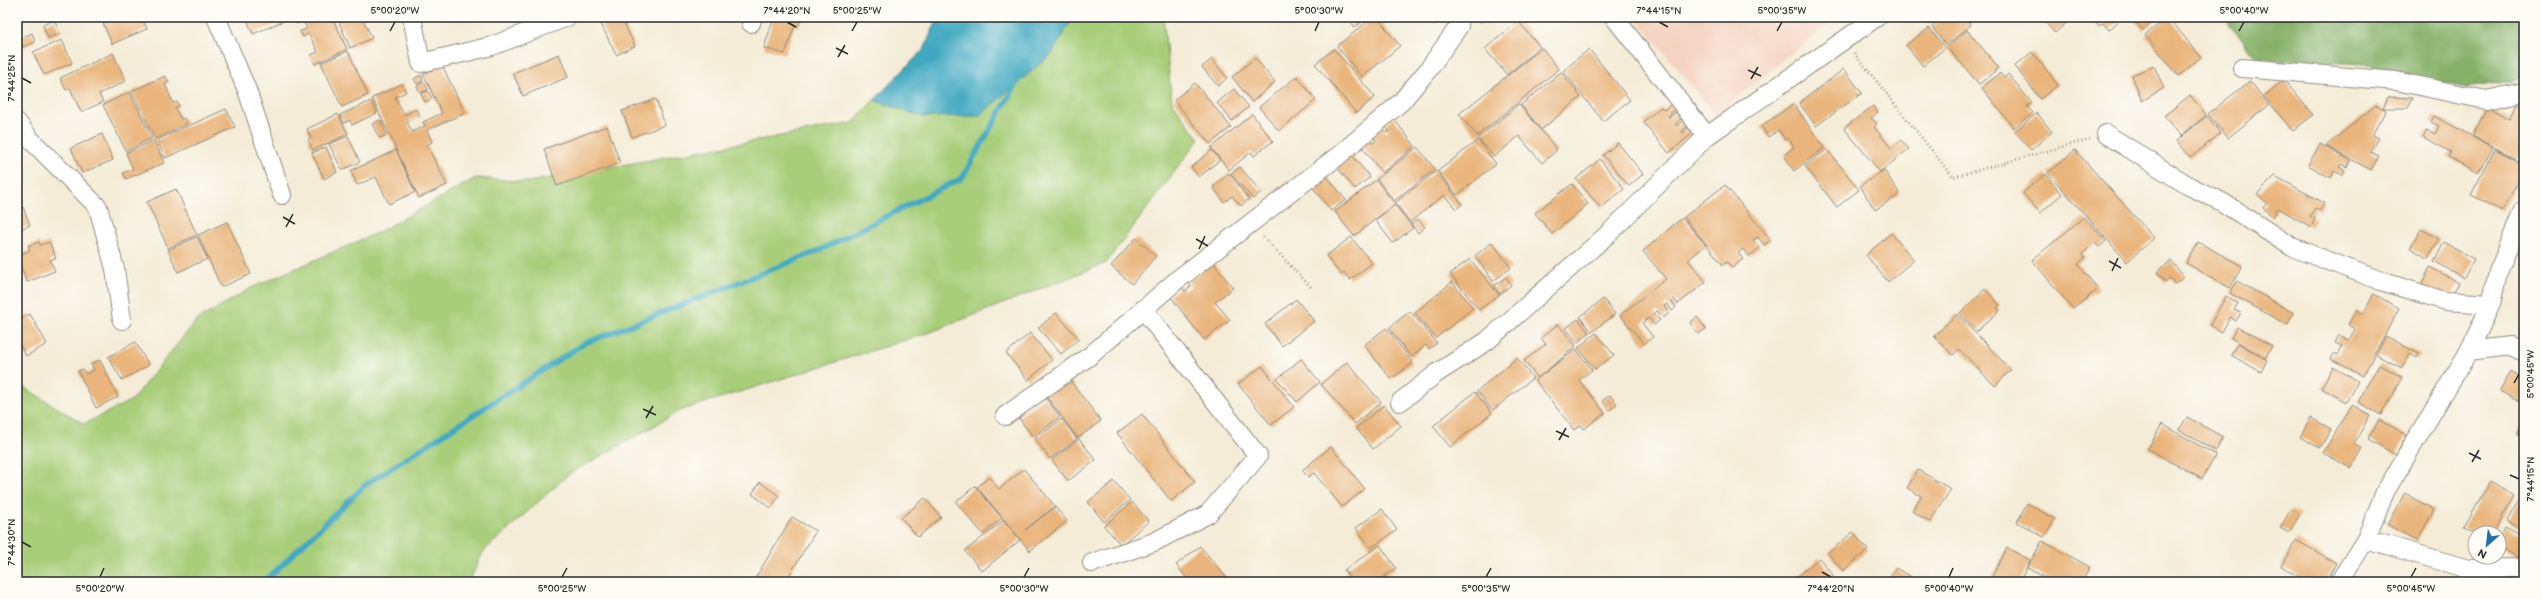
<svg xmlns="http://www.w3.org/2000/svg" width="2541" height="599" font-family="'Balsamiq Sans',sans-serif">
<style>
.built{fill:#f5d3c1}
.green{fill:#a8ce79;stroke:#6a7c52}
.forest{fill:#86b169;stroke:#586e4a}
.water{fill:#41a9c1;stroke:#366a76}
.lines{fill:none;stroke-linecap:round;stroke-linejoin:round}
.stream{stroke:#41a9c1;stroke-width:5.5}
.building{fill:#e9b57c}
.minor-casing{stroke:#908c81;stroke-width:20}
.path{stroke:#908c81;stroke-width:2.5;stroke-dasharray:1 3;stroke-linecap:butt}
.minor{stroke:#fff;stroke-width:18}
.ticks{fill:none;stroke:#2b2b2b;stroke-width:1.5}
.neatline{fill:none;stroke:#2b2b2b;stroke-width:1.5}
.ticks-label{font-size:10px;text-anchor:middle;fill:#2b2b2b}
</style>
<rect width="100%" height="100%" fill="#fdfcf7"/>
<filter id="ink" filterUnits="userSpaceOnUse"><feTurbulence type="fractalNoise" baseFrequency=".025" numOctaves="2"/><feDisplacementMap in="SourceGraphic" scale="8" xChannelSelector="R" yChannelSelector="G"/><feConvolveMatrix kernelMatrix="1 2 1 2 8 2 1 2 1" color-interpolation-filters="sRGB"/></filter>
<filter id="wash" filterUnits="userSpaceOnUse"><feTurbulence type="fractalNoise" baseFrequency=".012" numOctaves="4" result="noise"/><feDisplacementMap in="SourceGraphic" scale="16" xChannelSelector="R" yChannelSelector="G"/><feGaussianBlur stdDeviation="0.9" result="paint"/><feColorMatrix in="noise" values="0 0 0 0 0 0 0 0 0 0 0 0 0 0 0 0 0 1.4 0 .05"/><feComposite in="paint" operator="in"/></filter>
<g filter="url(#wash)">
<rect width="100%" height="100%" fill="#f4ecd7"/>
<path class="built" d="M1635 17H1837L1715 115Z"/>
<path class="green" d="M1073 17H1163L1172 102 1199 139 1106 263 931 332 682 410 569 474 483 552 469 582H17V383L84 424 132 400 196 321 251 288 377 233 476 178 529 182 853 123 874 100 923 117 1071 23Z"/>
<path class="forest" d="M2223 17H2524V79L2466 88 2364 64 2258 59Z"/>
<path class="water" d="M938 17H1073L1052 54 979 116 923 117 874 100 924 49Z"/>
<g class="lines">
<path class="stream" d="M264 582 365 485 583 344 818 251 962 178 1018 81"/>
</g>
<g id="blocks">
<path class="building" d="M118 17H142L147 29 112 44 103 23Z
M246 17H288V19L253 34Z
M293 17H332L347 49 315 64 311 55 318 52 309 34 303 37 300 31 307 29 303 21 297 24Z
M337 17H362L372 38 350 48Z
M616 17H621L635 46 616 55 601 24Z
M774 17H802L798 27 795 25 785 54 764 48Z
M1347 17H1367L1355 27Z
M1373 17H1377L1400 46 1362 77 1337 46Z
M1924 17H1937L1929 24Z
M1944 17H1965L1971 25 1946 45 1932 27Z
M2040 17H2073L2055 33Z
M2091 17H2123L2109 30 2103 23 2099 26Z
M2131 17H2158L2143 30Z
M2168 17 2201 57 2179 76 2145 35Z
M54 20 60 33 48 38 43 25Z
M1518 21 1540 47 1507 75 1485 49Z
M1929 28 1945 48 1923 66 1906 45Z
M1967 30 1999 68 1979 84 1947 47Z
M32 33 35 42 23 47 19 39Z
M62 40 72 63 44 75 33 52Z
M1542 48 1559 69 1477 136 1459 114Z
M1334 49 1375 97 1356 113 1315 64Z
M1589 49 1630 100 1603 121 1563 71Z
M348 51 368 95 342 107 321 63Z
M2032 52 2058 85 2040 99 2015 66Z
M113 53 126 81 99 94 103 102 81 112 70 88 66 90 60 78Z
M559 54 568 77 523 96 513 73Z
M1255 58 1275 82 1252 102 1232 77Z
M1212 59 1227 78 1218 86 1202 67Z
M442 65 465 113 427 130 432 142 427 145 447 185 419 198 372 98 402 84 406 92 395 97 404 115 416 109 420 116 407 122 412 132 425 126 423 122 442 113 423 74Z
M2154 66 2164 88 2142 101 2132 75Z
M1844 69 1862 93 1816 126 1799 103Z
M1561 72 1581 97 1541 130 1521 105Z
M2000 73 2004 78 2008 74 2032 103 2027 106 2033 113 2014 128 1982 88Z
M421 75 423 81 417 84 414 79Z
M165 76 169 82 165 84 173 103 177 102 179 106 175 108 181 119 184 118 187 124 155 139 132 91Z
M1297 76 1316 100 1279 131 1259 107Z
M2284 80 2313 115 2293 131 2264 96Z
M2250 81 2269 105 2228 138 2208 114Z
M424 82 428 90 420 93 417 86Z
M1195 83 1231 127 1210 144 1174 100Z
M1234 89 1249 107 1232 121 1217 103Z
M428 91 432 99 425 102 421 94Z
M130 92 152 138 126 151 103 105Z
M2190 95 2206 115 2181 136 2164 116Z
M2388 97 2413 98 2408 108H2383Z
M656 99 665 125 632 137 622 111Z
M2520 99 2524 101V142L2515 159 2473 135 2487 107 2510 119Z
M371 101 377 113 352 125 350 120 344 123 340 115Z
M1519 104 1557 150 1542 163 1519 136 1494 157 1478 138Z
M1671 104 1676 109 1668 116 1669 117 1678 111 1683 117 1675 124 1677 126 1684 119 1689 125 1682 131 1683 133 1690 127 1694 132 1669 153 1643 122 1661 107 1664 110Z
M1794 104 1824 148 1794 171 1784 155 1794 147 1788 138 1785 140 1779 130 1768 137 1761 126Z
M2376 105 2386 110 2372 135 2378 138 2370 152 2379 156 2371 170 2326 146Z
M1873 106 1878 112 1871 118 1877 124 1874 127 1891 148 1901 140 1909 149 1880 172 1844 128Z
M226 109 235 127 165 158 157 140Z
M2037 113 2052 132 2031 150 2015 131Z
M338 114 348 134 313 150 308 140 311 138 307 129Z
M1252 114 1273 141 1254 156 1251 152 1229 170 1211 148Z
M2207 116 2221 133 2190 158 2176 141Z
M2434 116 2493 147 2479 173 2448 157 2451 152 2423 137 2427 130 2435 134 2439 126 2431 122Z
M1393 118 1415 146 1382 173 1360 144 1369 138 1373 143 1376 141 1371 134 1381 126 1386 133 1389 131 1385 125Z
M380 120 387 135 379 138 372 124Z
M607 126 620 163 557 186 544 149Z
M102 134 113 160 82 173 71 148Z
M348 136 360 162 342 170 329 144Z
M154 140 164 163 126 179 123 173 133 169 126 153Z
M1478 140 1496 164 1457 195 1438 171Z
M1618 143 1643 174 1629 186 1603 155Z
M2320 144 2351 161 2347 167 2341 164 2339 167 2345 170 2342 175 2334 171 2331 178 2308 165Z
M326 147 337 172 324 179 312 153Z
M1417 147 1435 169 1394 201 1377 179Z
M1827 149 1859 190 1837 207 1805 166Z
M2495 149 2522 164 2524 160V170L2502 211 2471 195Z
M396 150 415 192 389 204 376 177 357 185 351 171Z
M1212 150 1220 160 1199 177 1191 167Z
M2075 150 2154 238 2127 262 2048 173Z
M1351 154 1370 177 1355 189 1336 166Z
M1600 159 1624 189 1601 208 1576 179Z
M1240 167 1261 192 1253 199 1231 174Z
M1884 170 1900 194 1875 210 1860 186Z
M1436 171 1462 204 1456 209 1444 195 1410 222 1395 203Z
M1229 173 1249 199 1241 206 1232 196 1224 202 1213 187Z
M1325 174 1346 200 1331 211 1311 185Z
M2045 174 2062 194 2040 213 2023 193Z
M2275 176 2324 203 2320 211 2315 208 2310 216 2315 219 2311 227 2278 208 2273 217 2263 208 2267 203 2257 194Z
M1376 180 1395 204 1354 236 1335 212Z
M1572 184 1588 204 1552 234 1535 213Z
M1725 185 1771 240 1764 245 1758 237 1753 240 1760 248 1749 256 1743 249 1738 253 1743 259 1732 268 1727 262 1723 265 1684 217Z
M176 189 197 235 168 248 147 202Z
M1395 205 1413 228 1393 243 1375 220Z
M23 207 30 225 17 231V209Z
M2084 217 2106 241 2099 247 2095 243 2082 254 2085 258 2078 264 2098 289 2073 309 2032 260Z
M1682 218 1706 245 1688 260 1706 282 1678 304 1673 298 1671 300 1676 307 1672 311 1667 304 1664 306 1669 313 1663 318 1657 311 1654 314 1660 320 1654 325 1649 318 1642 323 1653 337 1644 344 1620 315 1666 279 1643 251Z
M1418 219 1425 227 1418 233 1411 224Z
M227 222 251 274 221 287 198 235Z
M2421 229 2439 239 2428 258 2410 248Z
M1891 233 1914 260 1888 282 1866 255Z
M197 237 207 259 178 272 168 250Z
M1351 237 1372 263 1350 280 1344 272 1341 275 1326 256Z
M1136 238 1156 256 1132 284 1111 266Z
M39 242 40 245 49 242 56 258 50 260 55 271 27 282 17 256 30 250 28 246Z
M1492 242 1511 268 1493 281 1475 256Z
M2198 242 2242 266 2230 288 2186 263Z
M2444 243 2474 259 2464 278 2434 261Z
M1470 259 1499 295 1479 310 1450 274Z
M2171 261 2184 277 2175 284 2170 278 2165 282 2157 272Z
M1213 262 1233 288 1215 302 1230 320 1204 340 1170 296 1181 287 1185 291 1191 286 1188 282Z
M2430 267 2459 283 2449 301 2421 285Z
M1506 277 1511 285 1500 294 1494 286Z
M2237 281 2294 313 2287 325 2230 293Z
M1452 282 1473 308 1436 338 1415 313Z
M1985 289 2000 305 1997 308 2000 310 1977 331 1960 313Z
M2374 294 2399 308 2363 376 2331 359 2334 353 2338 355 2343 346 2335 343 2339 335 2349 340 2355 329 2348 325 2357 310 2363 314Z
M2226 296 2238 303 2234 310 2241 313 2236 321 2230 317 2222 332 2210 325Z
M1296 299 1314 321 1282 346 1265 324Z
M1603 299 1615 314 1592 332 1580 317Z
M1410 311 1437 343 1429 349 1426 345 1411 357 1389 328Z
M1056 313 1079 339 1061 354 1038 328Z
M30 314 47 344 26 356 17 340V321Z
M1957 314 2011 370 1995 386 1959 349 1953 355 1934 336Z
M1697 317 1706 329 1698 334 1690 323Z
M1578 319 1589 333 1577 343 1566 328Z
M1558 324 1576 346 1538 378 1524 361 1546 344 1541 338Z
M2237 327 2272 346 2265 358 2231 338Z
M1386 328 1413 363 1391 379 1364 345Z
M1030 333 1052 360 1028 380 1006 353Z
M1596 333 1614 355 1595 369 1578 348Z
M2386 336 2419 354 2417 358 2410 354 2402 368 2376 355Z
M135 342 149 365 122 380 108 357Z
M2238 343 2267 360 2261 372 2231 355Z
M1576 349 1592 370 1579 380 1605 413 1584 429 1581 425 1574 430 1535 380Z
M1517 358 1533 378 1493 410 1477 391Z
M1301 359 1320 382 1297 402 1277 379Z
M100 360 118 397 96 408 78 371 83 369 86 374 94 370 91 364Z
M1347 362 1381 402 1355 424 1321 384Z
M2379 364 2402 377 2381 415 2358 402Z
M1262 366 1294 407 1271 425 1238 384Z
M2333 367 2358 381 2346 402 2321 388Z
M2511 371 2524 379V404L2500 390Z
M1069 379 1101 421 1078 438 1046 396Z
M1475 392 1492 413 1450 447 1433 426Z
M1610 395 1617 404 1610 410 1602 401Z
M1045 397 1060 417 1033 437 1018 417Z
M1384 405 1401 426 1373 449 1356 428Z
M2352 405 2370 415 2354 444 2362 448 2351 468 2323 453Z
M1142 414 1195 482 1171 501 1117 433Z
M2187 417 2223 437 2216 451 2179 430Z
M2311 418 2331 429 2320 448 2300 437Z
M1062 419 1077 439 1050 459 1035 439Z
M2379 420 2407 435 2396 455 2368 439Z
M2524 422V438L2517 434Z
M2162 424 2216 455 2202 479 2148 449Z
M1079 439 1096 460 1068 481 1052 460Z
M1331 447 1365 489 1342 507 1314 473 1308 477 1302 470Z
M1024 469 1055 506 1025 530 1055 507 1067 521 1030 551 977 487 989 477 999 489Z
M1918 470 1951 489 1930 522 1912 511 1921 496 1907 488Z
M1114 481 1130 500 1104 522 1088 502Z
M2490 481 2515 495 2493 533H2475L2464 527Z
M760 482 779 496 771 508 752 494Z
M975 486 1002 518 983 534 956 502Z
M2405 493 2434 510 2417 541 2387 524Z
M925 498 941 517 918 537 901 518Z
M2520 499 2524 501V531L2507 521Z
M1132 502 1149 521 1121 545 1104 526Z
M2027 503 2055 519 2044 537 2017 522Z
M1382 509 1397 530 1371 548 1356 528Z
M2291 509 2300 514 2289 533 2280 528Z
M792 517 816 531 785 582H753Z
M1004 520 1020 540 982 571 965 551Z
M2505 527 2524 537V561L2499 546V538Z
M1853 532 1868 550 1843 571 1828 553Z
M2296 540 2336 563 2326 582H2309L2281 566Z
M2042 541 2090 567 2082 582H2054L2027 568Z
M1380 545 1396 568 1377 582H1353L1344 570Z
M1200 546 1230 582H1190L1176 565Z
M2007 548 2030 560 2025 571 2019 582H1989Z
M1819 558 1833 575 1826 582H1791Z
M1896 568 1912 578 1910 582H1887Z"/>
</g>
</g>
<g filter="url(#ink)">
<use href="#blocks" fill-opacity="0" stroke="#908c81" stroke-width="1"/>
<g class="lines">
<defs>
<path id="minor" d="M216 17 247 90 282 195
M412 17 421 63 492 46 567 17
M1614 17 1707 136
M751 23 753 17
M2242 68 2396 81 2486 100 2524 92
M17 122 30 139 98 207 115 269 122 320
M2106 134 2189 186 2222 202 2292 247 2381 281 2445 301 2491 304
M2469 351 2510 346 2524 352
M1400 402 1437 373 1487 341 1608 234 1707 136 1877 17
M1005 416 1091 355 1177 280 1338 156 1401 102 1428 70 1459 26
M2366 539 2468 569 2522 568 2524 565
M1092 563 1154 542 1208 514 1258 456 1143 309
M2339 582 2366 539 2385 492 2469 351 2491 304 2498 272 2524 210"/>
</defs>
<use href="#minor" class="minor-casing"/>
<path class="path" d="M1417 17 1418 20 1437 26
M1476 22 1506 17
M1854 53 1953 177 2090 139
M1263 237 1311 287"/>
<use href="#minor" class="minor"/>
</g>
</g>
<path class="ticks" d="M787 22 796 27M1659 22 1668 27M390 31 395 22M852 31 857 22M1315 31 1319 22M1777 31 1782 22M2239 31 2244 22M836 48 848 54M838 57 845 45M1748 70 1761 76M22 78 31 83M1751 79 1758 67M283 217 295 224M286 227 293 214M1196 239 1208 246M1199 249 1205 236M2109 261 2121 268M2112 271 2118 258M2514 383 2519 374M643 409 656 415M646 418 653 406M1556 431 1569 437M1559 440 1566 428M2469 453 2481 459M2472 462 2479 450M2510 475 2519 479M22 542 31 547M1822 572 1831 577M100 577 104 568M562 577 567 568M1024 577 1029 568M1486 577 1491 568M1949 577 1953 568M2411 577 2416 568"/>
<rect width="2541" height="599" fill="none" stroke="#fdfcf7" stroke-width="44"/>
<g transform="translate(2487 545) rotate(208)"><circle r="19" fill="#fdfcf7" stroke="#a9a8a5"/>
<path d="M0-3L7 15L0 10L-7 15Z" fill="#1f6fb2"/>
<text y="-6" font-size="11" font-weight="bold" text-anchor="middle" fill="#2b2b2b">N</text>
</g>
<rect x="22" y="22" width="2497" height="555" class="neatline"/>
<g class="ticks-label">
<text x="395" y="14">5°00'20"W</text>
<text x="787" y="14">7°44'20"N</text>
<text x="857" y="14">5°00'25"W</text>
<text x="1319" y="14">5°00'30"W</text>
<text x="1659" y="14">7°44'15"N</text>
<text x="1782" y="14">5°00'35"W</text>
<text x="2244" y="14">5°00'40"W</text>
<text transform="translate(11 78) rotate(-90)" y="4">7°44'25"N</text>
<text transform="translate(2530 374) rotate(-90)" y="4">5°00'45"W</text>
<text transform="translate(2530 479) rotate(-90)" y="4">7°44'15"N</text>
<text transform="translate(11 542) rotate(-90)" y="4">7°44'30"N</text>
<text x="100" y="592">5°00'20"W</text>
<text x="562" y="592">5°00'25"W</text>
<text x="1024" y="592">5°00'30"W</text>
<text x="1486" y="592">5°00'35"W</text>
<text x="1831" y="592">7°44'20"N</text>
<text x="1949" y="592">5°00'40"W</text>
<text x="2411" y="592">5°00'45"W</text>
</g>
</svg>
